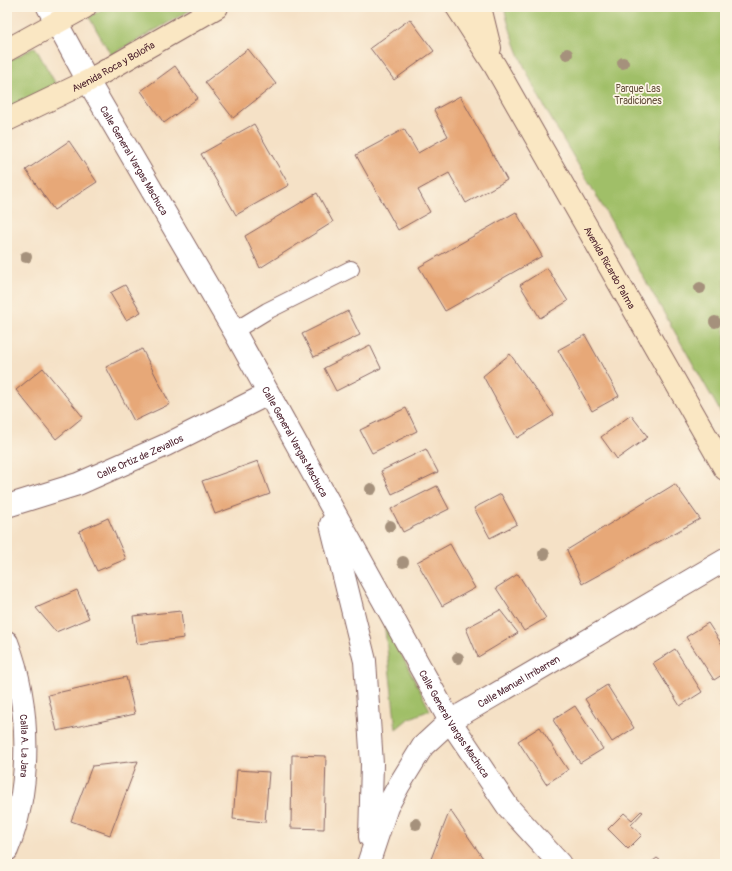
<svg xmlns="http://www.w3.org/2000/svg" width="732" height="871" font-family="Pangolin,sans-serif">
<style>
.green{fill:#a0bf67;stroke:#756f49}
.building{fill:#e7a878}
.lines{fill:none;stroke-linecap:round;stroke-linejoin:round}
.lane-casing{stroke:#866361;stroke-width:18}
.street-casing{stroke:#866361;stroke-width:24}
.secondary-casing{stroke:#866361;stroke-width:24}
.lane{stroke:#fff;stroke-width:16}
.street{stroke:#fff;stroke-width:22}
.secondary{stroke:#fae7c3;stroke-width:22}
.tree{fill:#a5917b}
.labels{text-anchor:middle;stroke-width:3.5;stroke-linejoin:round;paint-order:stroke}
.street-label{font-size:10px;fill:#4a1f2b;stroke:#fcf5e5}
.park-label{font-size:10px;fill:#644f3d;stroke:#fcf5e5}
</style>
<rect width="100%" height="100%" fill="#fcf5e5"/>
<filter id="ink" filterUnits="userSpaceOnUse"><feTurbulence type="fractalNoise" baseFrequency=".025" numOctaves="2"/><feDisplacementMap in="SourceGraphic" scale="8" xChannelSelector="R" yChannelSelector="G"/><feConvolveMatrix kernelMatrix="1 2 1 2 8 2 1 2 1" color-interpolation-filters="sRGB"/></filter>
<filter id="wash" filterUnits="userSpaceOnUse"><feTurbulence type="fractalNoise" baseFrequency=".012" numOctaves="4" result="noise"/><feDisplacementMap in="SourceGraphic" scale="16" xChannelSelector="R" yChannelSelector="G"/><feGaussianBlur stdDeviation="0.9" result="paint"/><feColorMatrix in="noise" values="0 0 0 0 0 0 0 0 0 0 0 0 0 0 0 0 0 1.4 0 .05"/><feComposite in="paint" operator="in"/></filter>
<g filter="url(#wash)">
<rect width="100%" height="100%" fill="#f5e1c6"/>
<path class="green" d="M106 7H196L111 55 89 17Z
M504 7H725V420C680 341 635 262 589 183 557 128 518 70 504 7Z
M35 47 57 86 7 110V62Z
M384 621 430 710 408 719 396 729Z"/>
<g id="blocks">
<path class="building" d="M410 19 434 51 394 80 370 48Z
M248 49 276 84 233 118 205 82Z
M175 66 198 98 164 123 141 91Z
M460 96 507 180 466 203 449 173 418 190 430 212 398 230 356 155 404 129 418 153 448 136 434 110Z
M254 124 289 185 236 215 201 154Z
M69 141 97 182 54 210 26 170Z
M317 193 333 222 260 268 245 236Z
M516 212 542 256 445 311 419 267Z
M547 268 568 301 540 318 520 285Z
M125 285 141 312 126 320 110 293Z
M348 311 360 335 314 357 302 334Z
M585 335 619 396 592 411 558 350Z
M370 345 381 368 336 391 324 368Z
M142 349 170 404 134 421 106 367Z
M510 354 554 415 517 438 483 376Z
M43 368 83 417 56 439 16 390Z
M406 408 417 431 372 453 360 430Z
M631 415 648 437 617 459 601 437Z
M426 449 438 472 392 494 381 471Z
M258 461 270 494 215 514 202 481Z
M675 484 700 519 582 584 567 550Z
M437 486 449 509 403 532 391 509Z
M501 494 517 524 490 538 474 508Z
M108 518 126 559 97 571 79 531Z
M450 544 475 588 442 606 417 562Z
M518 574 546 618 524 631 496 588Z
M77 590 89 618 56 632 36 608Z
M500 610 518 633 478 657 466 628Z
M181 611 184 638 137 644 133 616Z
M708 623 725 649V673L714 680 686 637Z
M675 649 702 692 680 706 653 663Z
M126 677 135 714 57 731 48 695Z
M607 685 634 728 612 742 585 699Z
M575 706 603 749 580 763 553 720Z
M540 727 568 770 546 784 518 741Z
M292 755 326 756 324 829 291 828Z
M138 761 110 835 71 821 92 766Z
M237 770 269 772 265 822 233 819Z
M450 810 487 864H429Z
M641 811 643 812 631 825 642 835 628 849 608 829 624 813 632 820Z
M657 858 665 864H649Z"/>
</g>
</g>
<g filter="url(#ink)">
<use href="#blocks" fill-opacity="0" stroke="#866361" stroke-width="1"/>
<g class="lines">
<defs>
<path id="lane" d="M234 331 267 311 351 269"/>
<g id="street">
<path id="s1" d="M48 7 88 81 234 331 450 721 508 807 560 864"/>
<path id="s2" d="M7 506 78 484 166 445 268 394"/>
<path d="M331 524 365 661 372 764 370 837"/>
<path id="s3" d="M7 642C31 704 32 788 7 850"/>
<path id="s4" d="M368 864 387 807 399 785 423 746 450 721 725 560"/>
</g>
<g id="secondary">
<path id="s5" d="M457 7 495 66 725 469"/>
<path d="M480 7 490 48"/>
<path d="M7 50 85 7"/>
<path id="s6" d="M7 120 88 81 217 7"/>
</g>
</defs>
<use href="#lane" class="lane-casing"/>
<use href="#street" class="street-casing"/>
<use href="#secondary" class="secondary-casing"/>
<use href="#lane" class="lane"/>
<use href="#street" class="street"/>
<use href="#secondary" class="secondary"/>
</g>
<g class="tree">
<circle cx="567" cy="54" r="6"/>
<circle cx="623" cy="63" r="6"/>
<circle cx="26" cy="257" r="6"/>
<circle cx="700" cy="288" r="6"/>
<circle cx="715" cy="322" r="6"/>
<circle cx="371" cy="489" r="6"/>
<circle cx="390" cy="526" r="6"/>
<circle cx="544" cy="554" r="6"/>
<circle cx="403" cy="562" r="6"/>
<circle cx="458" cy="658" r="6"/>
<circle cx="416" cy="824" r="6"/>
</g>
</g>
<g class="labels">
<g class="street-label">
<text dy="4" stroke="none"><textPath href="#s6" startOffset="119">Avenida Roca y Boloña</textPath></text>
<text dy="4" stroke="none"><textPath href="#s1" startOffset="176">Calle General Vargas Machuca</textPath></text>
<text dy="4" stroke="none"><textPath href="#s5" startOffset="302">Avenida Ricardo Palma</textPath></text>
<text dy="4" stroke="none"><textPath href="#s1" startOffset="500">Calle General Vargas Machuca</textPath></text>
<text dy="4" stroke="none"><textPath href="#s2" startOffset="142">Calle Ortiz de Zevallos</textPath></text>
<text dy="4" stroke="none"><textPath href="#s4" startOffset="247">Calle Manuel Irribarren</textPath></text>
<text dy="4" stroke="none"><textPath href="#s1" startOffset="824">Calle General Vargas Machuca</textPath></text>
<text dy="4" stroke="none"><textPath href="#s3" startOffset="106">Calla A. La Jara</textPath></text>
</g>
<g class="park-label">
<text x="638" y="92">Parque Las<tspan x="638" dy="12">Tradiciones</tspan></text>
</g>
</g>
<rect width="732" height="871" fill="none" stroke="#fcf5e5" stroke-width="24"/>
</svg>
